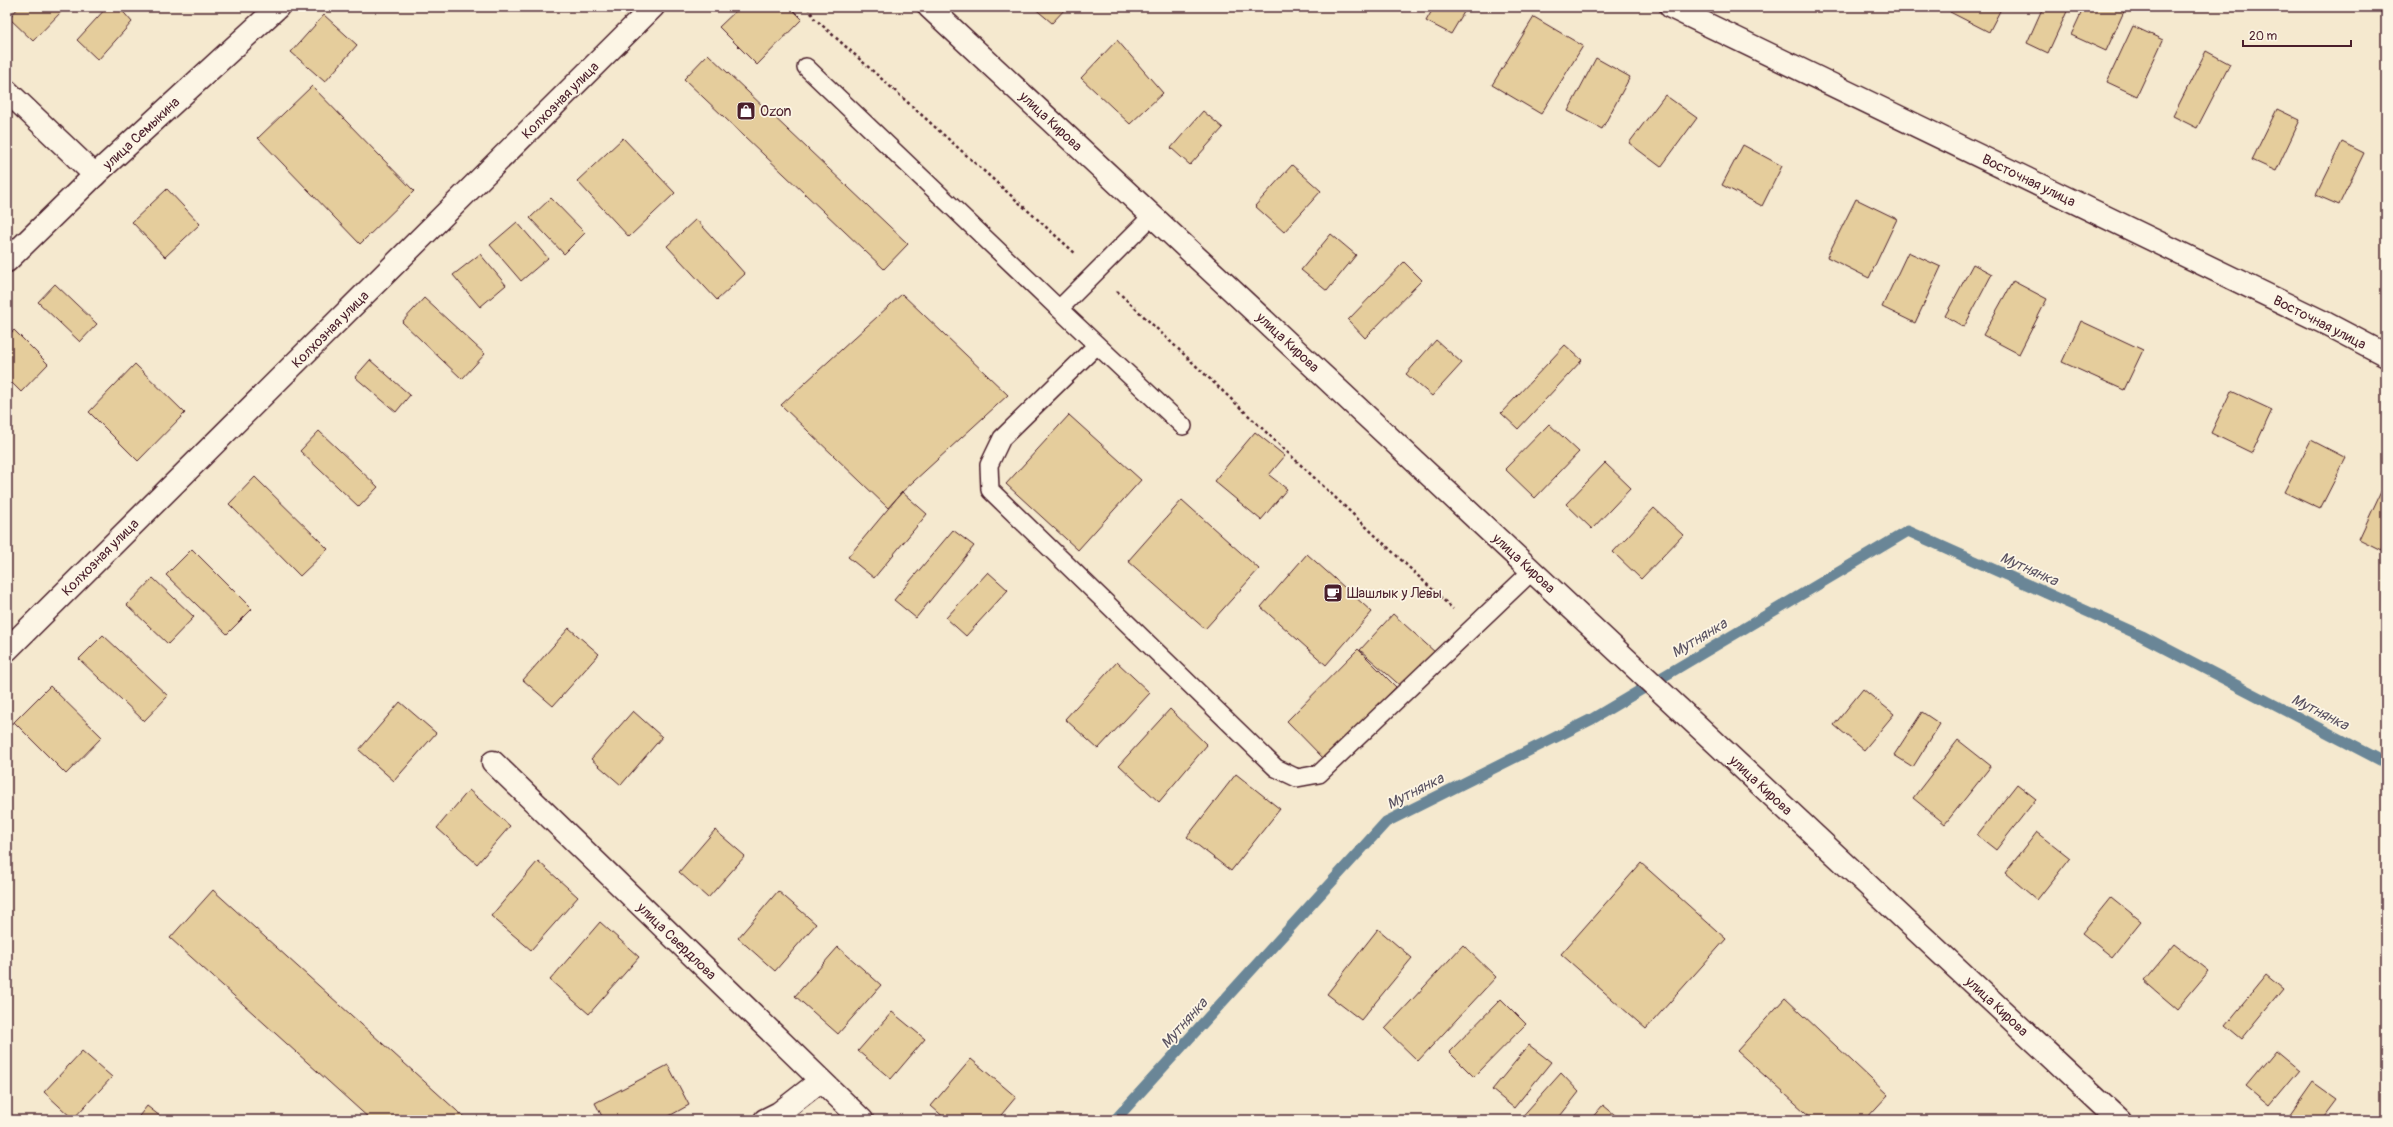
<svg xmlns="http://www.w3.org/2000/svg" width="2393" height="1127" font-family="Pangolin,sans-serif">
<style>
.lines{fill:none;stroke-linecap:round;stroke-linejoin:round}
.stream{stroke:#6a8697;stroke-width:11}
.building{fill:#e5cd9c;stroke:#4a1f2b}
.lane-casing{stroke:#4a1f2b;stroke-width:20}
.street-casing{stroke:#4a1f2b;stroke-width:25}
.secondary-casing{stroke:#4a1f2b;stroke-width:25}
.path{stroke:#4a1f2b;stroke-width:2.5;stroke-dasharray:3 3;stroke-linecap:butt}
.lane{stroke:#fcf5e5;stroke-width:17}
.street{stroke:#fcf5e5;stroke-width:22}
.secondary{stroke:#fcf5e5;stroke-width:22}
.labels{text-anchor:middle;stroke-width:3.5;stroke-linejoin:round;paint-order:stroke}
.street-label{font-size:14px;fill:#4a1f2b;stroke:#fcf5e5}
.poi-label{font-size:14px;fill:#4a1f2b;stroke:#fcf5e5;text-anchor:start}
.water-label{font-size:15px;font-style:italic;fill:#5a5261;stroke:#fcf5e5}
</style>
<rect width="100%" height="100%" fill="#f5e9cf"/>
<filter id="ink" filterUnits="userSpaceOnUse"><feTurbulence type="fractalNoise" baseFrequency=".025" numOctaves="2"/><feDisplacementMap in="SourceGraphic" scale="8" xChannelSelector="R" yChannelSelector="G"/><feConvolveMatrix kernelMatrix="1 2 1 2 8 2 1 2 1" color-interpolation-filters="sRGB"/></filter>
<g filter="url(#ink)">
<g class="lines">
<path class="stream" d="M1115 1120 1386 822 1592 719 1908 531 2142 636 2386 763"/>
</g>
<path class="building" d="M19 7H59L62 11 33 41 9 18Z
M107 7H119L132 22 98 60 77 40Z
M740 7H790L802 19 757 65 719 27Z
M1033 7H1067L1052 23Z
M1434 7H1467L1451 34 1426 21Z
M1952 7H2002L1989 32 1950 12Z
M2043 7H2069L2048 53 2027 43Z
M2084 7H2126L2106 51 2071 35Z
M324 15 357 45 325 82 291 52Z
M1534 17 1583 46 1541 114 1492 85Z
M2133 26 2163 40 2137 96 2107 82Z
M1117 40 1163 93 1130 124 1081 78Z
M2206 51 2230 64 2197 128 2173 116Z
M708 54 908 244 884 269 684 79Z
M1596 58 1630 77 1602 129 1568 111Z
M312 86 414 191 360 244 258 138Z
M1665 95 1697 118 1661 167 1629 143Z
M2277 109 2300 120 2276 171 2252 160Z
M1203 111 1223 128 1190 165 1171 148Z
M623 138 675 193 629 237 577 181Z
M2342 142 2364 153 2339 205 2316 195Z
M1743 145 1782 166 1762 206 1722 185Z
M1292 165 1321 191 1284 232 1255 206Z
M167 189 200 224 165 257 132 222Z
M551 198 585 233 564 254 530 218Z
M1856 199 1897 219 1869 278 1827 257Z
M696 219 745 274 717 300 667 246Z
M517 222 548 258 521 281 490 245Z
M1331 234 1356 255 1327 291 1301 270Z
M1908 252 1941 267 1915 323 1882 307Z
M480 254 506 285 480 307 453 275Z
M1404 262 1422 280 1365 338 1348 320Z
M1973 264 1992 274 1964 327 1945 316Z
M2013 281 2047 299 2019 354 1983 335Z
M55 284 97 324 80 342 38 302Z
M902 294 1008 395 902 492 888 508 781 405Z
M424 298 485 354 462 379 402 322Z
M2081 321 2143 350 2124 390 2062 362Z
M14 330 48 364 21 392 7 378V337Z
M1436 340 1462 363 1432 396 1406 374Z
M1565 345 1582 360 1518 429 1501 413Z
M370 360 410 395 396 412 355 377Z
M135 364 185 413 138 461 89 412Z
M2231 391 2272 410 2252 453 2211 433Z
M1069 415 1141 480 1078 550 1006 484Z
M1549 424 1579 452 1535 498 1505 469Z
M319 431 378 487 359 507 300 451Z
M1255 432 1285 456 1269 475 1287 489 1261 520 1214 481Z
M2311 440 2346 458 2320 509 2284 492Z
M1605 463 1631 488 1592 529 1566 504Z
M255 477 328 549 300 576 229 504Z
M2386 481V540L2381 550 2359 539Z
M902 492 927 514 874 578 848 557Z
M1182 500 1259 569 1205 629 1128 561Z
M1654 508 1683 535 1641 579 1613 552Z
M953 530 974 546 916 618 894 600Z
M192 549 252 609 227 634 166 575Z
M1307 554 1372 612 1326 665 1261 607Z
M988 572 1008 590 966 636 946 618Z
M153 578 194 617 168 644 127 605Z
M1393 614 1436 653 1404 689 1360 650Z
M569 628 599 654 553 706 523 680Z
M103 635 168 696 144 721 79 659Z
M1358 649 1396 687 1324 759 1287 721Z
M1117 662 1150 693 1098 749 1065 719Z
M50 686 102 737 66 774 14 722Z
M1863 689 1894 714 1864 750 1834 725Z
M400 702 436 733 394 781 359 750Z
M1170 709 1207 745 1159 802 1119 765Z
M633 711 662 737 621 785 591 759Z
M1922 712 1940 724 1913 767 1894 755Z
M1958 740 1991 766 1945 824 1913 798Z
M1236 774 1280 809 1231 871 1187 837Z
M2017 784 2036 799 1996 850 1977 835Z
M469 790 510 826 477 864 437 828Z
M715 830 745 856 708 898 679 872Z
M2037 832 2070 858 2037 900 2005 873Z
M538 861 578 897 531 950 491 916Z
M1641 863 1726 939 1646 1029 1561 954Z
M213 890 467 1120H371L170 938Z
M778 891 816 924 775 971 738 938Z
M2111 897 2141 921 2112 957 2082 933Z
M600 922 639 957 589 1014 550 980Z
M1378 929 1412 958 1361 1020 1327 994Z
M2175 944 2209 971 2177 1009 2144 981Z
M1463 945 1496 977 1418 1061 1385 1029Z
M838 947 881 985 838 1034 795 996Z
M2266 975 2283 989 2242 1039 2225 1025Z
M1785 998 1888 1095 1865 1120H1814L1737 1051Z
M1501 999 1526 1024 1474 1077 1449 1052Z
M892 1012 925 1039 891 1079 858 1051Z
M1529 1045 1551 1062 1514 1108 1492 1090Z
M2276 1050 2300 1070 2270 1106 2246 1086Z
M82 1051 112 1077 73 1119 44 1092Z
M971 1059 1016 1097 997 1120H947L931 1106Z
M668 1065 689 1105 662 1120H604L595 1103Z
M1561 1073 1579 1092 1557 1120H1519Z
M2312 1082 2337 1100 2322 1120H2287L2286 1119Z
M1603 1105 1621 1120H1590Z
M147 1106 165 1120H136Z"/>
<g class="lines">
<defs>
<path id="lane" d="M806 67 1059 309 1152 216
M1059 309 1183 426
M1097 345 1002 438 989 465 990 490 1276 768 1297 778 1319 774 1532 571"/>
<path id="street" d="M1671 7 2327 324 2386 355
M7 91 95 175
M7 650 653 7
M493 762 862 1120
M765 1120 779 1113 820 1081"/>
<path id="secondary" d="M929 7 2119 1120
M7 261 95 175 278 7"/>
</defs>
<use href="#lane" class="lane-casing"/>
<use href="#street" class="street-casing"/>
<use href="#secondary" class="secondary-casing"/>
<path class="path" d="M808 7 814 18 1076 254
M1117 291 1453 609"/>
<use href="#lane" class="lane"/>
<use href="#street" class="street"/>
<use href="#secondary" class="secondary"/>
</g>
</g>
<defs>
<symbol id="shop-square" viewBox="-11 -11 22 22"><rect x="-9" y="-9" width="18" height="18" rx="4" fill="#4a1f2b" stroke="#fcf5e5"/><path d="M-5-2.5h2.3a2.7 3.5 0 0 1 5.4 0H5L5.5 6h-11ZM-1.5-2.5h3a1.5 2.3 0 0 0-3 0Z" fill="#fff"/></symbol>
<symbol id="cafe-square" viewBox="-11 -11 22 22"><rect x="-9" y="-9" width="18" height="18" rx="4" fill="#4a1f2b" stroke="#fcf5e5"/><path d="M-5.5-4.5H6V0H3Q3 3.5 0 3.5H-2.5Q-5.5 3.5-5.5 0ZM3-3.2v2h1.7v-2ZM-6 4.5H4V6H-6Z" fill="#fff"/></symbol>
</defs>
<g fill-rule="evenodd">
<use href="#shop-square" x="735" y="100" width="22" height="22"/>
<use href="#cafe-square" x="1322" y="582" width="22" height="22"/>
</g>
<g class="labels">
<g class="street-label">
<text transform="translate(560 100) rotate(-45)" y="5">Колхозная улица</text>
<text transform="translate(1051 121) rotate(43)" y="5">улица Кирова</text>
<text transform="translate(141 133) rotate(-43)" y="5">улица Семыкина</text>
<text transform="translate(2029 180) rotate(26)" y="5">Восточная улица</text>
<text transform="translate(2320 322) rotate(27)" y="5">Восточная улица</text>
<text transform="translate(330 329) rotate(-45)" y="5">Колхозная улица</text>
<text transform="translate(1288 342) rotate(43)" y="5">улица Кирова</text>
<text transform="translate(100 557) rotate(-45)" y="5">Колхозная улица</text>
<text transform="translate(1524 563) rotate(43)" y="5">улица Кирова</text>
<text transform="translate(1761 785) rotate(43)" y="5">улица Кирова</text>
<text transform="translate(677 941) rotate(44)" y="5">улица Свердлова</text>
<text transform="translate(1997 1006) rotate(43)" y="5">улица Кирова</text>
</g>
<g class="poi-label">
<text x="760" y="116">Ozon</text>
<text x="1347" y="598">Шашлык у Левы</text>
</g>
<g class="water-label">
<text transform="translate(2029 569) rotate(24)" y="5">Мутнянка</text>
<text transform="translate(1699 638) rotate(-31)" y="5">Мутнянка</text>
<text transform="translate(2320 712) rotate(27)" y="5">Мутнянка</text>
<text transform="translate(1415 791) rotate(-27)" y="5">Мутнянка</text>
<text transform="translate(1184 1023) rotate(-48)" y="5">Мутнянка</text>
</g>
</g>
<rect width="2393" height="1127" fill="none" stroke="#fcf5e5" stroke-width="24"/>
<rect x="12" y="12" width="2369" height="1103" fill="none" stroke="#4a1f2b" stroke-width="1.5" filter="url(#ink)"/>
<path d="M2243 40v6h108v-6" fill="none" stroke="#4a1f2b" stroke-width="2"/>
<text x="2249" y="40" font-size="12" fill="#4a1f2b" stroke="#fcf5e5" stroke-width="3" paint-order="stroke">20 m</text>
</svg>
